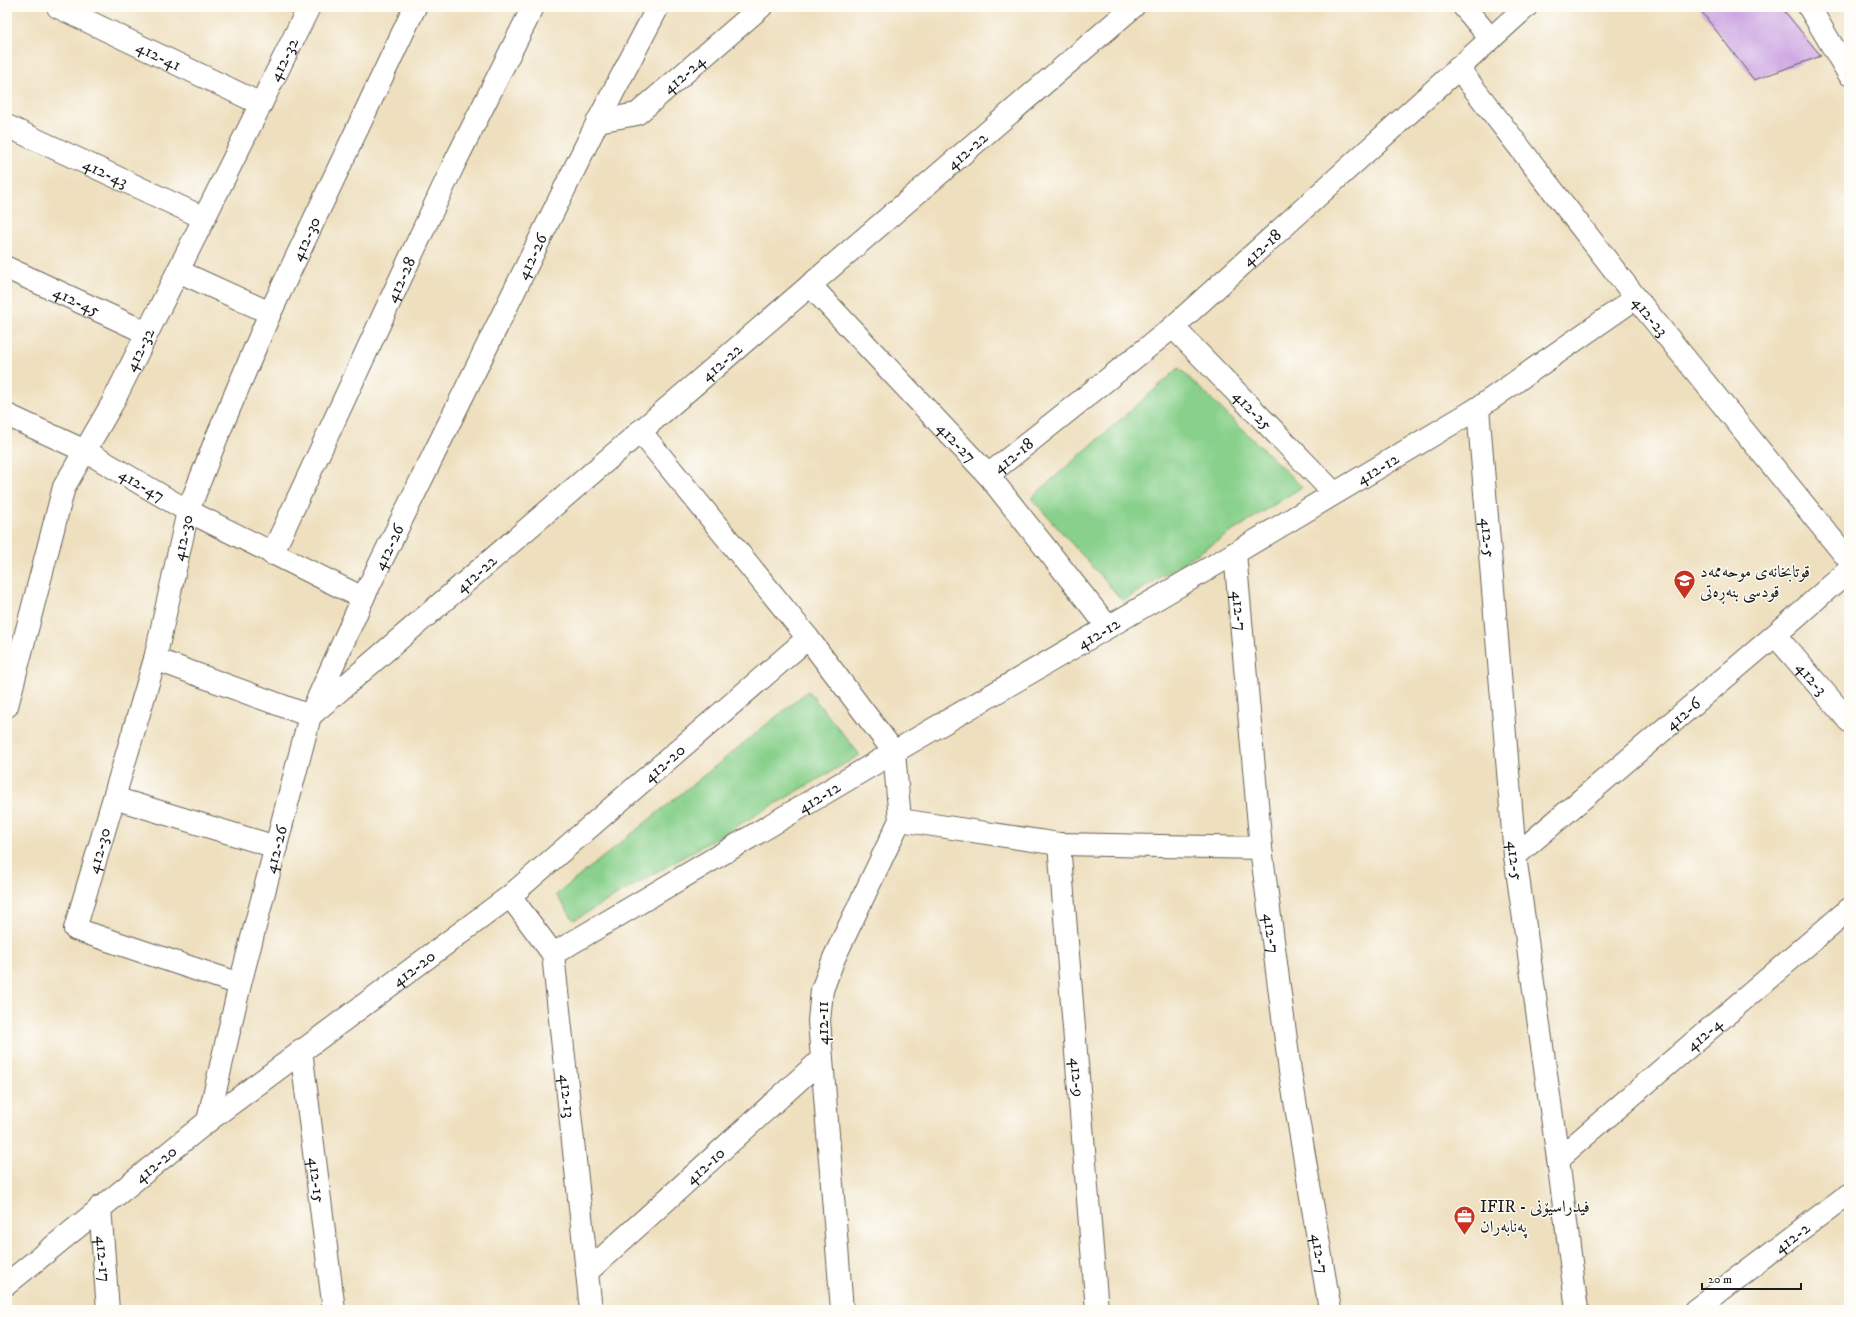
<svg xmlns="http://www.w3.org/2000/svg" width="1856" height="1317" font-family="'IM FELL DW Pica',Amiri,serif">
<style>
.green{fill:#88d08b;stroke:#527654}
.building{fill:#cba3e2}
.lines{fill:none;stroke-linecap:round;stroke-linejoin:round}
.minor-casing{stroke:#666055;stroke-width:24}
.minor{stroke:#fff;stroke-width:22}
.labels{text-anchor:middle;stroke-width:3;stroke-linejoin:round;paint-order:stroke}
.street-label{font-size:17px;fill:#1c1c1c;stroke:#fdfcf7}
.poi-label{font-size:17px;fill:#1c1c1c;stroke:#fdfcf7;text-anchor:start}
</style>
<rect width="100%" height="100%" fill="#fdfcf7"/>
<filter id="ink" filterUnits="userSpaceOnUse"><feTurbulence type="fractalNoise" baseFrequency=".025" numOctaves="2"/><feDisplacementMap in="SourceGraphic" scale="8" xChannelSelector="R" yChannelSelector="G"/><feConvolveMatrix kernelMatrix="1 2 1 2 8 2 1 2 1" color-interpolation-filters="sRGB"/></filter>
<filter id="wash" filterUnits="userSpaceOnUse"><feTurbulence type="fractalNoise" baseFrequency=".012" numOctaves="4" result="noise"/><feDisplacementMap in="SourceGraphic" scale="16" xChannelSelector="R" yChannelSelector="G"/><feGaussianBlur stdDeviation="0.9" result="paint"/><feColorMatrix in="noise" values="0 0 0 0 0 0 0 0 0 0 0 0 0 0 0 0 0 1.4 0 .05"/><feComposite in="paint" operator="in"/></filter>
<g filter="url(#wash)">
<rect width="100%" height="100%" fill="#eedfbe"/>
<path class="green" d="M1179 368 1302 487 1123 601 1031 498Z
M808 691 860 755 574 920 556 895Z"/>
<g id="blocks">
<path class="building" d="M1698 7H1781L1821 56 1754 80Z"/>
</g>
</g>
<g filter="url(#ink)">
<use href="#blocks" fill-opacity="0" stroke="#666055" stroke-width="1"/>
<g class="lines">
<defs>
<g id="minor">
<path id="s1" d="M58 7 261 104"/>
<path d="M1464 7 1491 39"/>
<path d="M1809 7 1849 74"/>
<path id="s2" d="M1458 68 1636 298 1849 560"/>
<path id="s3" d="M598 121 637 114 761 7"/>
<path id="s4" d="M7 126 204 218"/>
<path id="s5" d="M7 268 147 333"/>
<path d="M178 271 270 313"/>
<path id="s6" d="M810 285 988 475 1108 627"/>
<path id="s7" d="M1173 327 1334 493"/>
<path id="s8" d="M1478 408 1515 856 1558 1159 1577 1310"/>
<path id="s9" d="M7 415 85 451 188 511 363 598"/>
<path d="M640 431 808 638 894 752 900 820 834 958 822 990 819 1021 842 1310"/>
<path id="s10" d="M988 475 1173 327 1526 7"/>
<path id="s11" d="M1235 553 1261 848 1290 1071 1330 1310"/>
<path id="s12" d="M272 554 453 166 533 7"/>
<path id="s13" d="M1775 635 1849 721"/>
<path id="s14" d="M155 659 310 716 1133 7"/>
<path id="s15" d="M7 706 64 487 112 404 309 7"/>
<path d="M114 798 276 847"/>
<path d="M900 820 1059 844 1261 848"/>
<path id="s16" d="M1059 844 1097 1310"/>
<path id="s17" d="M1515 856 1775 635 1849 570"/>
<path id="s18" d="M510 896 553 954 591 1310"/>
<path id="s19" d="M553 954 894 752 1235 553 1478 408 1636 298"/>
<path id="s20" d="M240 984 75 929 155 659 188 511 217 437 270 313 415 7"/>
<path id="s21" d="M301 1050 334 1310"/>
<path id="s22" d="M208 1121 240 984 310 716 363 598 598 121 658 7"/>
<path id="s23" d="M1558 1159 1849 909"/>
<path id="s24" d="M100 1207 108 1310"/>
<path id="s25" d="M587 1272 822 1059"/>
<path id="s26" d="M7 1284 208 1121 510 896 808 638"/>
<path id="s27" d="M1695 1310 1849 1194"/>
</g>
</defs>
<use href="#minor" class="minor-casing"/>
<use href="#minor" class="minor"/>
</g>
</g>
<defs>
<symbol id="school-pin" viewBox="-11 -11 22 30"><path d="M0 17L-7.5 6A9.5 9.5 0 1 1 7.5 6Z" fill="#c8321e" stroke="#fdfcf7"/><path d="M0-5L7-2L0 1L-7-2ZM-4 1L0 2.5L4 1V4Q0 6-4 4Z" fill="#fff"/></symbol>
<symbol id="office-pin" viewBox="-11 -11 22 30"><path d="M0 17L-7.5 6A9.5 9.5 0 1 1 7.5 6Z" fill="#c8321e" stroke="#fdfcf7"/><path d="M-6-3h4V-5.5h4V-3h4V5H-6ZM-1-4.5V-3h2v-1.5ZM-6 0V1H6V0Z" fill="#fff"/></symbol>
</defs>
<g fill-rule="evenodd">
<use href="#school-pin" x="1672" y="568" width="25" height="34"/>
<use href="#office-pin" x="1452" y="1204" width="25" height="34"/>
</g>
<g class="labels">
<g class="street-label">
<text dy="6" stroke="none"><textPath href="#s1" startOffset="112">412-41</textPath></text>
<text dy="6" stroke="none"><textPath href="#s15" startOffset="707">412-32</textPath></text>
<text dy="6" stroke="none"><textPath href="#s3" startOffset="101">412-24</textPath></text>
<text dy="6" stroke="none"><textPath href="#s14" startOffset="1032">412-22</textPath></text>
<text dy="6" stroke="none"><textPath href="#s4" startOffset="109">412-43</textPath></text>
<text dy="6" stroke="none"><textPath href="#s20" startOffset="904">412-30</textPath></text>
<text dy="6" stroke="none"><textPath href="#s10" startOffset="356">412-18</textPath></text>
<text dy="6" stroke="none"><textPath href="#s22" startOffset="928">412-26</textPath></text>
<text dy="6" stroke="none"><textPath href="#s12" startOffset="303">412-28</textPath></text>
<text dy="6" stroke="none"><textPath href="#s5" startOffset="77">412-45</textPath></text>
<text dy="6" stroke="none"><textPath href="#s2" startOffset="314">412-23</textPath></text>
<text dy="6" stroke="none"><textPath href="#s15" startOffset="383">412-32</textPath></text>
<text dy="6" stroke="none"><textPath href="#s14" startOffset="708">412-22</textPath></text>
<text dy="6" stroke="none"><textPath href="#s7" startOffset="115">412-25</textPath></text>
<text dy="6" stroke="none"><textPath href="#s6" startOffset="215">412-27</textPath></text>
<text dy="6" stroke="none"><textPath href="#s10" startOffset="32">412-18</textPath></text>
<text dy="6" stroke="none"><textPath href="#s19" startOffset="957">412-12</textPath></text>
<text dy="6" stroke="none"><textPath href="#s9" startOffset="152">412-47</textPath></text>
<text dy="6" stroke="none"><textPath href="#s20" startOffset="580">412-30</textPath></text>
<text dy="6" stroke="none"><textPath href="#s8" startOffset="130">412-5</textPath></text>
<text dy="6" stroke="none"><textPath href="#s22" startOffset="604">412-26</textPath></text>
<text dy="6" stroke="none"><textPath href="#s14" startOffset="384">412-22</textPath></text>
<text dy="6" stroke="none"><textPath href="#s11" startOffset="58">412-7</textPath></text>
<text dy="6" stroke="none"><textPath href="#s19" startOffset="633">412-12</textPath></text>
<text dy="6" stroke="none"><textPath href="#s13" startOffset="57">412-3</textPath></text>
<text dy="6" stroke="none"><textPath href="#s17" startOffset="220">412-6</textPath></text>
<text dy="6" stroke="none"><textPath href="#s26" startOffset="839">412-20</textPath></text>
<text dy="6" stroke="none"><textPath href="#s19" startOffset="309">412-12</textPath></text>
<text dy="6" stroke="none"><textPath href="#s22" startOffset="280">412-26</textPath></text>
<text dy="6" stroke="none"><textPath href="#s20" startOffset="256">412-30</textPath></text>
<text dy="6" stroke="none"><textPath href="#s8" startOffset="454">412-5</textPath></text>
<text dy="6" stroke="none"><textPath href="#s11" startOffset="382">412-7</textPath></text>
<text dy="6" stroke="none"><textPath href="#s26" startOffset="515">412-20</textPath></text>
<text transform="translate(822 1023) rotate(-90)" y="6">412-11</text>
<text dy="6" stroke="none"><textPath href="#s23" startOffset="192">412-4</textPath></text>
<text dy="6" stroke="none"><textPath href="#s16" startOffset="234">412-9</textPath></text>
<text dy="6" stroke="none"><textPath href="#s18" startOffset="215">412-13</textPath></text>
<text dy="6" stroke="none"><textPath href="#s26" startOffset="191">412-20</textPath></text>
<text dy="6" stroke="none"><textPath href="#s25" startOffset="159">412-10</textPath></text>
<text dy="6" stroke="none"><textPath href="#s21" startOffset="131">412-15</textPath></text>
<text dy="6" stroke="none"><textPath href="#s27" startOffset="121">412-2</textPath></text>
<text dy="6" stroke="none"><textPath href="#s11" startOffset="706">412-7</textPath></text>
<text dy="6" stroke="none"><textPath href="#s24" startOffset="52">412-17</textPath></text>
</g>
<g class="poi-label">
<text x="1700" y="577">قوتابخانەی موحەممەد<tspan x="1700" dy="20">قودسی بنەڕەتی</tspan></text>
<text x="1480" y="1212">IFIR - فیدراسیۆنی<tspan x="1480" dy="20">پەنابەران</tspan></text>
</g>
</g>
<rect width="1856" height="1317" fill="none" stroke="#fdfcf7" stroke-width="24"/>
<path d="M1702 1283v6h99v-6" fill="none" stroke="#1c1c1c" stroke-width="2"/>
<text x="1708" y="1283" font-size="12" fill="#1c1c1c" stroke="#fdfcf7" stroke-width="3" paint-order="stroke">20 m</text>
</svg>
